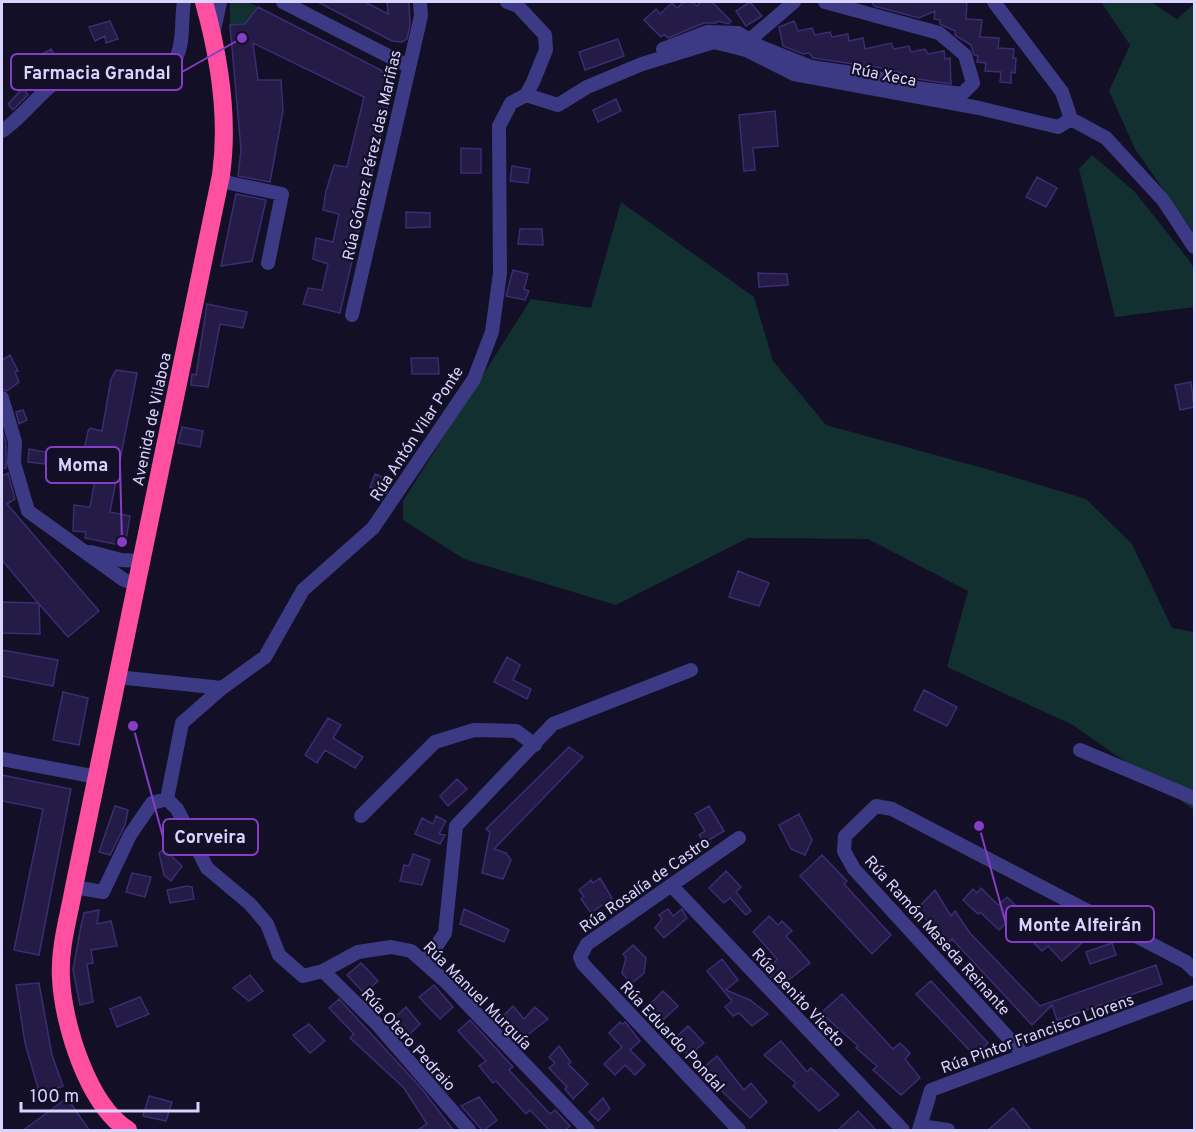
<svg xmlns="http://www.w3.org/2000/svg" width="1196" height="1132" font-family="Overpass,sans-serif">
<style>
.green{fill:#12302f}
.building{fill:#241b47;stroke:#3b2d73;stroke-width:1.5}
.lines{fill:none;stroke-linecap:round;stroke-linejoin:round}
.minor{stroke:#3d3a85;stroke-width:14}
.highway{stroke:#ff4fa3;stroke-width:18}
.labels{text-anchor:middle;stroke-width:4.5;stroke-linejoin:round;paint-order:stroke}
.street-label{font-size:16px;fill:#d9d4ff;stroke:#130f26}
.leader{fill:none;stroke:#843dc5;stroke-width:2}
.callout-dot{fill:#843dc5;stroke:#130f26;stroke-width:2}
.callout{fill:#130f26;stroke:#843dc5;stroke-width:2}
.callout-label{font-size:18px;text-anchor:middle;font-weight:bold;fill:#d9d4ff}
</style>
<rect width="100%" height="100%" fill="#130f26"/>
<path class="green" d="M230 2H248L258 7 245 24 230 25Z
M1101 2H1151L1177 19 1194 4V233L1135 149 1109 91 1130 45Z
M1092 155 1134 191 1188 259 1194 269V307L1115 317 1079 169Z
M621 202 754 297 773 361 826 425 990 470 1086 499 1132 544 1172 628 1194 632V810L1073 725 947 667 968 591 868 539 748 538 616 605 464 559 403 520V501L531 299 591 308Z"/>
<path class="building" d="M318 2H365L388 14 387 2H409L410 25 407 39 402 42 392 41Z
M684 2H692L697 6 701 2H712L731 21 728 24 718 21 716 23H704L668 38 664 34 661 37 644 20 656 9 660 14 672 3 677 8Z
M750 2 762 16 746 26 736 11Z
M872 2H967L966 19 982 20 980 37 999 38 998 48 1014 49 1013 58H1016L1015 73 1011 72V83L1000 82 1001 72 985 71 986 63 977 62 978 56 974 55 971 45 955 35V31L940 24V20L934 19 935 11 919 18 874 6Z
M258 7 381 70 393 82 340 313 303 304 308 288 322 290 328 264 313 259 316 238 333 242 339 214 323 210 326 191 334 165 347 167 364 97 253 43 258 80H281L283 111 270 182 238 176 241 150 230 25 245 24Z
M110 21 118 39 106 43 105 36 95 41 89 27Z
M794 21 798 31 812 28 815 35 830 32 832 37 848 34 849 41 863 38 865 49 891 43 894 49 909 46 911 52 925 49 928 54 944 51 945 59 950 58 951 84 918 79 888 69 813 58 809 53 803 54 783 46 779 27Z
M618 39 624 56 585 70 579 52Z
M51 49 60 64 47 71 37 57Z
M23 88 28 95 13 110 8 104Z
M616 99 621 111 598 122 593 110Z
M775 111 778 146 753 148 755 170 744 171 739 115Z
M461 148 481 149V173H461Z
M512 166 530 169 528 183 510 181Z
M1037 177 1057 188 1046 207 1026 197Z
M236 194 266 200 252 261 221 266Z
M406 212 430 213V227L406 228Z
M520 229H542L543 245 518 244Z
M513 270 528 274 524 289 529 291 525 300 506 296Z
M758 273 787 274 788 285 759 287Z
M207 304 247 312 243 328 220 324 208 387 191 385 192 374 196 375Z
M10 355 18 371 15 372 19 382 7 391 2 389V360Z
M411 358H438L439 374H412Z
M116 370 137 373 110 512 130 516 125 546 85 538 86 532 73 531 74 505 90 507 98 464 82 461 88 431 90 428 102 431 111 379Z
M1191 382 1194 407 1180 410 1175 385Z
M23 410 27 420 19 424 16 412Z
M182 427 203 431 200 447 178 443Z
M2 429 6 443V468H2Z
M29 449 46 452 45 464 28 462Z
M8 473 15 499 7 504 99 611 68 637 39 604 40 634 2 633V602L38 603 2 560V476Z
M375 474 392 481 386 494 370 487Z
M738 571 769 583 759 606 729 597Z
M2 650 58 660 53 686 2 676Z
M507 657 520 665 513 680 531 689 527 699 494 682Z
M924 690 957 707 947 726 914 710Z
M63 692 88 698 79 745 53 740Z
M328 718 341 725 333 738 363 757 355 768 325 750 317 763 305 755Z
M569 747 583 757 494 849 506 853 511 860 503 879 482 873 490 832 486 829Z
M2 775 71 789 39 955 14 950 43 809 2 801Z
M457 779 467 789 448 806 440 796Z
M115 806 128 810 125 825 110 855 99 852Z
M709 806 724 831 704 843 699 835 705 831 695 814Z
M799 814 812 840 805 855 791 849 779 825Z
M436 816 446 821 439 834 445 835 440 844 415 834 422 818 433 824Z
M164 849 182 866 171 881 164 875 159 853Z
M413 854 430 860 422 885 400 881 404 865 409 866Z
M822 855 847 881 844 884 891 935 872 954 800 876Z
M726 871 741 887 736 892 751 911 746 915 730 898 724 903 709 888Z
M132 873 151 877 145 897 126 892Z
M600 878 612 898 591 913 581 899 584 896 579 890 591 880 593 883Z
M187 886 192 887 194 899 170 903 167 890Z
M981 888 998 905 1007 897 1020 910 999 930 980 912 978 914 963 900 973 889 977 893Z
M935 890 951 916 955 911 970 933 1040 1006 1156 965 1162 984 1057 1020 1052 1005 1032 1025 952 939 948 943 936 936 939 932 916 910Z
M464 909 509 930 504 942 460 924Z
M668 909 673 916 682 909 687 918 664 938 655 928 662 919 659 915Z
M99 910 97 924 111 921 117 946 91 950 93 963 87 964 93 1002 80 1005 73 970 81 926 84 913Z
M769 916 778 925 782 921 792 931 786 936 810 963 780 987 767 973 777 959 753 932Z
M1053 924 1068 940 1074 934 1082 943 1062 961 1048 946 1042 951 1033 942Z
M1112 943 1116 955 1090 964 1086 952Z
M633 945 646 958 644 973 631 984 622 973 626 958 623 954Z
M722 959 738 980 726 990 750 1000 768 1014 752 1026 739 1013 733 1016 725 1007 732 1001 707 971Z
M361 963 378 981 364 993 347 975Z
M250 975 263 991 249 1001 233 988Z
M931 981 988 1043 975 1056 916 994Z
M39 983 52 1055 63 1086 40 1095 25 1043 16 985Z
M434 985 453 1007 440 1019 419 997Z
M663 991 678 1006 663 1020 649 1005Z
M842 994 893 1049 900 1043 910 1053 905 1059 920 1078 901 1095 873 1070 877 1066 856 1048 858 1046 821 1013Z
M140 997 149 1014 117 1027 110 1009Z
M339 999 422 1089 454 1131H416L427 1124 404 1088 350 1038 354 1034 329 1008Z
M513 1006 524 1019 535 1007 548 1019 521 1040 503 1023 507 1019 504 1015Z
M406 1007 420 1024 406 1038 399 1030 402 1028 393 1019Z
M470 1020 513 1067 509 1070 550 1114 555 1110 570 1126 564 1131H550L530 1110 526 1114 496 1081 493 1083 479 1066 486 1061 458 1031Z
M620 1022 622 1024 625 1022 640 1041 630 1050 645 1065 635 1075 625 1065 615 1075 604 1064 622 1047 609 1033Z
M309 1024 325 1041 310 1053 293 1035Z
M688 1026 704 1043 689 1055 672 1041Z
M781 1041 807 1072 811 1068 839 1095 819 1111 793 1086 796 1083 764 1055Z
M559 1046 571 1062 568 1064 588 1084 573 1099 565 1089 567 1087 549 1068 555 1063 549 1057Z
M717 1056 744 1090 751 1083 767 1102 750 1118 700 1070Z
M149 1096 172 1102 166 1121 143 1116Z
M479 1097 497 1120 483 1131 461 1106Z
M67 1098 90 1131H22L40 1118Z
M603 1098 610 1109 598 1121 589 1112Z
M1013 1108 1032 1131H987Z
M858 1111 877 1131H837Z"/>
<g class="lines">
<path class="minor" d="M283 2 408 66
M994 2 1062 92 1071 119
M213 35 220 2
M746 43 794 2
M663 49 707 32 738 33 761 47 811 67 866 75 916 88 962 94 973 83 965 55 939 33 825 2
M526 95 558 105 587 87 642 64 714 42 746 50 794 74 979 108 1058 127 1071 119
M1071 119 1106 138 1163 200 1194 247
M2 131C25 116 44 85 68 75 96 65 164 86 177 56 184 41 181 18 184 2
M220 181 282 194 268 263
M352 315 421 16 420 2
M2 398 15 442 14 463 28 511 124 580 138 584
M91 552 121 560 143 561
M117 677 222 688
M1080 750 1194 798
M2 759 97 777
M167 799 182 723 222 688 265 657 303 590 373 528 474 379 492 332 500 273 499 126 511 103 526 95 533 82 546 50 545 35 518 6 507 2
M361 816 435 742 474 730 516 731 535 745
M671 885 903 1130
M74 887 103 892 130 835 152 803 167 799 177 809 207 868 250 904 267 924 279 955 303 976 323 971 358 952 391 947 411 951 446 982 588 1130
M425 963 445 933 456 826 553 724 691 670
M323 971 376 1023 469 1130
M1024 1055 854 869 844 851 845 836 876 806 892 809 1186 962 1194 970
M920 1126 948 1130
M739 1130 583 964 580 957 587 944 739 838
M919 1130 931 1090 1194 992"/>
<path class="highway" d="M128 1130C88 1105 63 1024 61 978 59 948 69 916 74 887L221 175C229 118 219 56 204 2"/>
</g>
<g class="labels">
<g class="street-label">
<text transform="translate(884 74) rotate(11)" y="6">Rúa Xeca</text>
<text transform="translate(371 155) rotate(-77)" y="6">Rúa Gómez Pérez das Mariñas</text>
<text transform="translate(151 419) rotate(-78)" y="6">Avenida de Vilaboa</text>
<text transform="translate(416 433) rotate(-57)" y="6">Rúa Antón Vilar Ponte</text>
<text transform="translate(644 884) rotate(-35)" y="6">Rúa Rosalía de Castro</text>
<text transform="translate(938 935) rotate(48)" y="6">Rúa Ramón Maseda Reinante</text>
<text transform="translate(478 995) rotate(45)" y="6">Rúa Manuel Murguía</text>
<text transform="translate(799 997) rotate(47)" y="6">Rúa Benito Viceto</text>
<text transform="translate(1037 1033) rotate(-20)" y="6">Rúa Pintor Francisco Llorens</text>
<text transform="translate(673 1036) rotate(47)" y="6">Rúa Eduardo Pondal</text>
<text transform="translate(409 1039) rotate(48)" y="6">Rúa Otero Pedraio</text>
</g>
</g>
<path class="leader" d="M242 38L182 72M122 542L120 465M133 726L163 837M979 826L1006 924"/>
<g class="callout-dot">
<circle cx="242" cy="38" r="6"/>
<circle cx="122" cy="542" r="6"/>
<circle cx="133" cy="726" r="6"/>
<circle cx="979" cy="826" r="6"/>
</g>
<g class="callout">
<rect x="11" y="54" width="171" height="36" rx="6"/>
<rect x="46" y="447" width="74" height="36" rx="6"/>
<rect x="163" y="819" width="95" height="36" rx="6"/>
<rect x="1006" y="906" width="148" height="36" rx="6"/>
</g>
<g class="callout-label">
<text x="97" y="79">Farmacia Grandal</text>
<text x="83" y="471">Moma</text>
<text x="210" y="843">Corveira</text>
<text x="1080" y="931">Monte Alfeirán</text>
</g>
<rect width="1196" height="1132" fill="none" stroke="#d9d4ff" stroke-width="6"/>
<path d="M21 1102v9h177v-9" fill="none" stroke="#d9d4ff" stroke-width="3"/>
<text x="30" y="1102" font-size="18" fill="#d9d4ff" stroke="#130f26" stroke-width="4.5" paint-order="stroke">100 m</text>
</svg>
